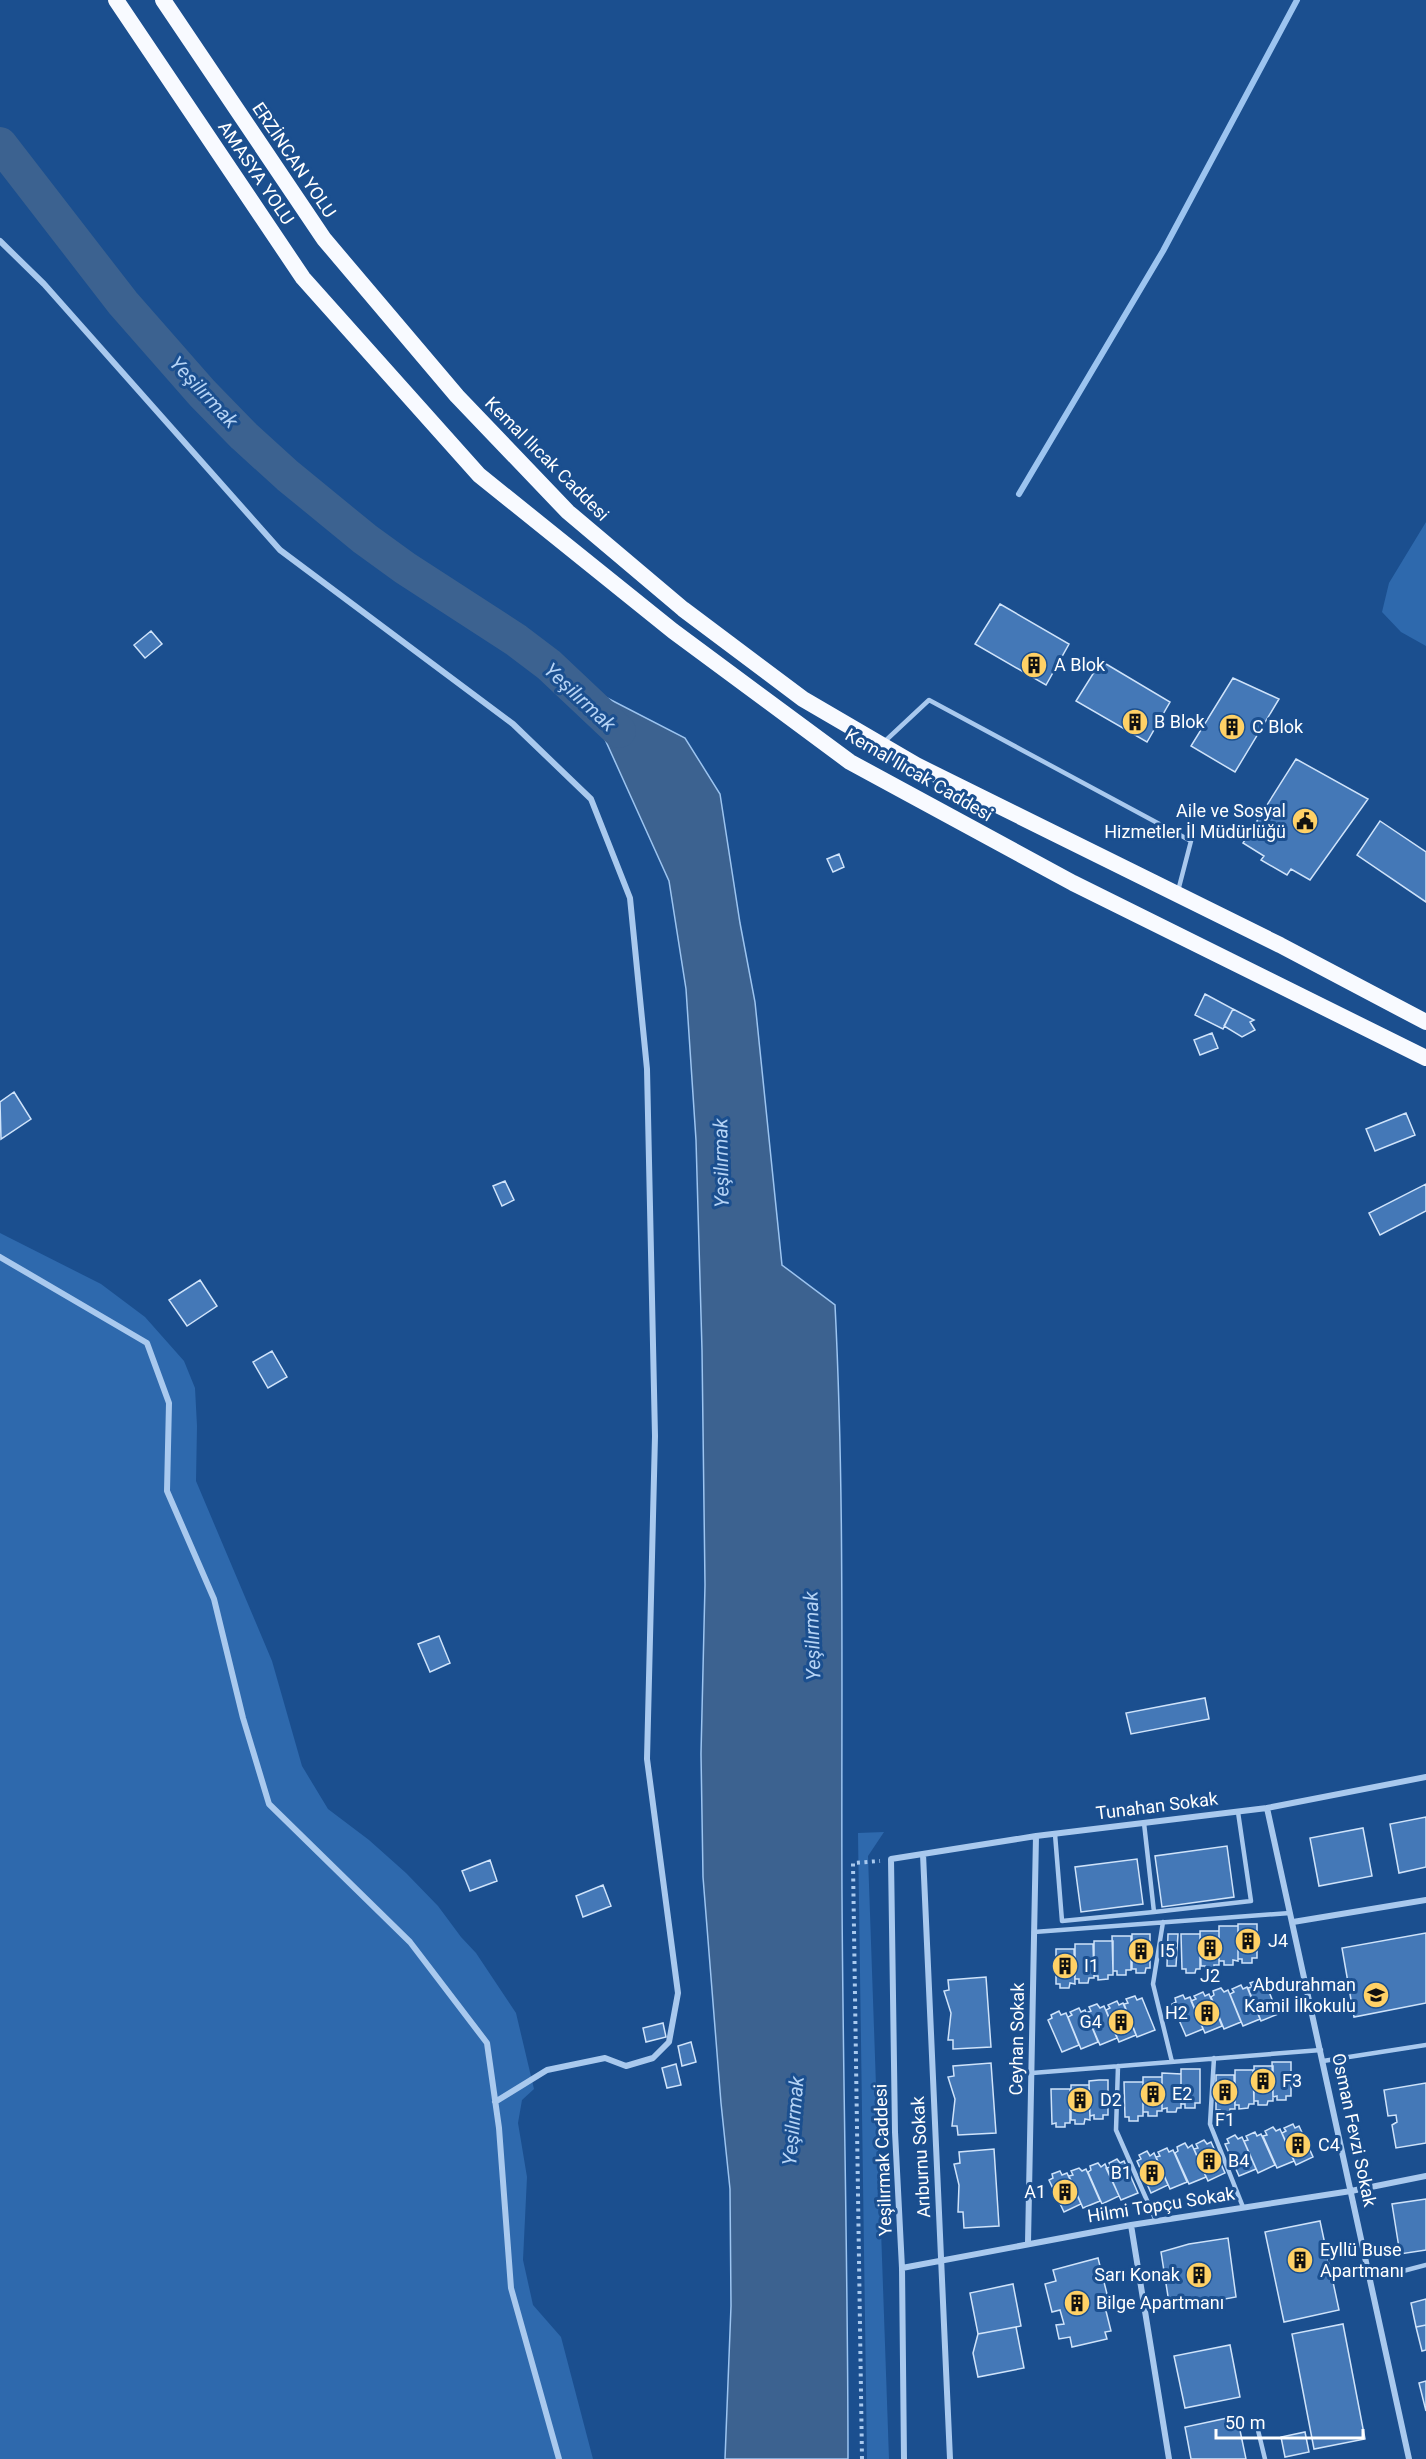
<svg xmlns="http://www.w3.org/2000/svg" width="1426" height="2459" font-family="Roboto,sans-serif">
<style>
.green{fill:#2e69ad}
.water{fill:#3c6290;stroke:#9cc4f0;stroke-width:1.5}
.lines{fill:none;stroke-linecap:round;stroke-linejoin:round}
.stream{stroke:#9cc4f0;stroke-width:6}
.river{stroke:#3c6290;stroke-width:34}
.building{fill:#4478b7;stroke:#cfe3fa;stroke-width:1.5}
.path{stroke:#a9c9ee;stroke-width:4;stroke-dasharray:3 4.5;stroke-linecap:butt}
.service{stroke:#a9c9ee;stroke-width:4.5}
.minor{stroke:#a9c9ee;stroke-width:6}
.trunk{stroke:#f8faff;stroke-width:16}
.labels{text-anchor:middle;stroke-width:6;stroke-linejoin:round;paint-order:stroke}
.street-label{font-size:18px;fill:#fff;stroke:#1b4f8f}
.poi-label{font-size:18px;fill:#fff;stroke:#1b4f8f;text-anchor:start}
.water-label{font-size:20px;font-style:italic;fill:#b5d3f5;stroke:#1b4f8f}
</style>
<rect width="100%" height="100%" fill="#1b4f8f"/>
<path class="green" d="M1426 522V646L1401 632 1382 612 1389 583Z
M0 1233 101 1284 145 1317 184 1361 195 1388 197 1426 196 1481 272 1661 302 1766 328 1809 369 1840 406 1873 438 1906 461 1937 476 1953 516 2013 534 2089 522 2100 518 2123 527 2177 523 2260 533 2305 561 2337 593 2459H0Z
M884 1832 868 1856 889 2459H867L858 1833Z"/>
<path class="water" d="M580 684 685 738 720 794 740 923 755 1002 782 1265 835 1305C845 1502 841 1700 842 1897 843 2084 848 2272 848 2459H725L731 2306 730 2189 721 2103 703 1877 701 1754 705 1585 702 1350 696 1140 686 989 669 881Z"/>
<g class="lines">
<path class="stream" d="M1019 494 1163 251 1297 0"/>
<path class="river" d="M0 144 123 303 202 393 244 436 288 476 365 539 405 568 516 640 549 665 619 731"/>
</g>
<path class="building" d="M1000 604 1069 644 1046 685 975 644Z
M151 631 162 644 145 658 134 645Z
M1101 661 1170 702 1147 742 1076 701Z
M1233 678 1279 699 1235 772 1191 746Z
M1296 759 1368 799 1310 880 1291 869 1287 875 1261 860 1264 856 1243 843Z
M1380 821 1426 852V902L1357 855Z
M839 854 844 867 833 872 827 859Z
M1205 994 1233 1009 1223 1029 1195 1015Z
M1233 1009 1254 1020 1250 1022 1255 1030 1242 1037 1224 1026Z
M1212 1033 1218 1048 1200 1055 1194 1040Z
M14 1092 31 1119 1 1139 0 1102Z
M1406 1113 1415 1135 1375 1151 1366 1129Z
M505 1181 514 1200 502 1206 493 1186Z
M1426 1184V1211L1380 1235 1369 1213Z
M200 1280 217 1306 187 1326 169 1300Z
M272 1351 287 1377 268 1388 253 1362Z
M439 1636 450 1663 430 1672 418 1644Z
M1205 1698 1209 1719 1131 1734 1126 1713Z
M1426 1817V1867L1399 1873 1390 1824Z
M1363 1828 1372 1876 1319 1886 1310 1838Z
M1227 1846 1234 1897 1162 1907 1155 1856Z
M1137 1859 1143 1904 1081 1912 1075 1867Z
M490 1860 497 1881 470 1891 462 1871Z
M603 1885 611 1906 583 1917 576 1896Z
M1238 1924H1257V1958H1252V1963H1242V1959H1238Z
M1219 1926H1238V1961L1233 1960V1965H1224V1961H1219Z
M1200 1931H1219V1965H1214V1970H1205V1966H1201Z
M1426 1933V2003L1354 2017 1342 1948Z
M1132 1934H1150V1968H1146L1145 1973H1136V1969H1132Z
M1168 1934H1178L1176 1966H1167Z
M1181 1934H1200V1969H1196L1195 1973H1186V1969H1182Z
M1112 1936H1131V1970H1126V1975H1117V1971H1113Z
M1094 1941H1113V1975H1108V1979L1098 1980V1976H1094Z
M1075 1944H1093L1094 1978H1089L1088 1983H1079V1979H1075Z
M1056 1949H1074L1075 1984 1070 1983 1069 1988H1060V1984H1056Z
M986 1977 991 2047 953 2049V2040H948L951 2013 944 1991 949 1990 948 1980Z
M1259 1980 1261 1984 1265 1982 1278 2014 1261 2021 1248 1988 1252 1987 1250 1983Z
M1241 1985 1243 1989 1247 1987 1260 2019 1243 2026 1230 1994 1234 1992 1232 1989Z
M1221 1988 1224 1992 1228 1990 1241 2022 1224 2029 1211 1997 1214 1995 1213 1991Z
M1203 1992 1205 1996 1209 1994 1222 2026 1205 2033 1191 2001 1196 1999 1194 1996Z
M1183 1995 1185 1999 1190 1997 1203 2029 1186 2036 1172 2004 1176 2002 1175 1998Z
M1135 1996 1137 2000 1142 1998 1155 2030 1137 2037 1124 2004 1128 2003 1126 1999Z
M1117 2001 1119 2005 1123 2003 1136 2035 1119 2042 1106 2010 1110 2008 1108 2005Z
M1097 2004 1100 2008 1104 2006 1117 2038 1100 2045 1086 2013 1091 2011 1089 2007Z
M1079 2008 1081 2012 1085 2010 1098 2042 1081 2049 1068 2017 1072 2015 1070 2012Z
M1059 2011 1061 2015 1066 2013 1079 2045 1062 2052 1048 2020 1052 2018 1051 2015Z
M663 2023 666 2037 646 2042 643 2028Z
M691 2042 696 2062 682 2066 678 2046Z
M1272 2062H1291V2096H1286V2100H1277V2096L1273 2097Z
M991 2063 996 2133 958 2135 957 2126H952L955 2099 948 2077 954 2076 953 2066Z
M676 2064 681 2085 667 2088 662 2068Z
M1254 2066H1273V2101H1268L1267 2105H1258V2101H1254Z
M1181 2069H1200V2103H1195V2108H1185V2104H1181Z
M1235 2070H1253L1254 2104H1249L1248 2108 1239 2109V2105H1235Z
M1162 2073 1181 2074V2108H1177L1176 2112H1167V2108L1162 2109Z
M1216 2075H1234L1235 2109H1230L1229 2114H1220V2110H1216Z
M1143 2077H1162V2111H1157V2116H1148V2112H1143Z
M1099 2080H1108V2115H1103V2119H1094V2115L1090 2116 1089 2081Z
M1124 2082H1143V2116H1138V2121H1129V2117H1125Z
M1426 2083V2143L1396 2148 1392 2125 1397 2122 1396 2115 1388 2116 1384 2090Z
M1071 2085H1089L1090 2120 1085 2119 1084 2124H1075V2120H1071Z
M1051 2089H1070V2123H1065V2127H1056V2123L1052 2124Z
M1293 2124 1295 2128 1299 2126 1313 2157 1296 2165 1282 2133 1286 2131 1284 2128Z
M1273 2127 1276 2131 1280 2129 1294 2161 1277 2168 1263 2136 1267 2135 1265 2131Z
M1255 2132 1257 2136 1261 2134 1275 2165 1258 2173 1244 2141 1248 2140 1246 2136Z
M1235 2135 1238 2139 1242 2137 1256 2169 1239 2176 1225 2144 1229 2143 1227 2139Z
M1204 2140 1207 2144 1211 2142 1225 2173 1208 2181 1194 2149 1198 2148 1196 2144Z
M1185 2143 1188 2148 1192 2145 1206 2177 1189 2184 1175 2153 1178 2151 1177 2147Z
M1167 2148 1169 2152 1173 2150 1187 2182 1170 2189 1156 2157 1160 2156 1158 2152Z
M994 2149 999 2226 964 2228 963 2212H958L959 2185 954 2164 960 2163 959 2152Z
M1147 2151 1150 2156 1154 2153 1168 2185 1151 2193 1137 2161 1141 2159 1139 2155Z
M1117 2159 1120 2163 1124 2161 1138 2193 1121 2200 1106 2168 1111 2167 1109 2163Z
M1098 2163 1101 2167 1105 2164 1119 2196 1102 2204 1088 2172 1091 2170 1090 2166Z
M1079 2168 1082 2171 1086 2169 1100 2201 1083 2208 1069 2176 1073 2175 1071 2171Z
M1060 2171 1062 2175 1067 2173 1081 2204 1064 2212 1049 2180 1053 2178 1052 2174Z
M1426 2199V2250L1400 2254 1392 2204Z
M1320 2221 1339 2310 1284 2322 1265 2232Z
M1228 2238 1236 2297 1170 2309 1161 2252 1189 2244Z
M1098 2258 1108 2298 1103 2299 1111 2331 1105 2332 1107 2339 1072 2347 1070 2337 1059 2339 1056 2325 1064 2324 1060 2310 1052 2312 1045 2284 1056 2281 1053 2270Z
M1013 2284 1021 2326 978 2334 970 2293Z
M1426 2299V2325L1416 2327 1411 2303Z
M1343 2324 1365 2439 1314 2449 1292 2334Z
M1426 2325V2350L1422 2351 1416 2327Z
M1016 2327 1024 2368 978 2377 973 2353 978 2334Z
M1230 2345 1240 2397 1185 2408 1174 2356Z
M1426 2381V2411L1419 2383Z
M1237 2416 1246 2459H1191L1185 2427Z
M1305 2432 1309 2452 1285 2457 1281 2437Z"/>
<g class="lines">
<path class="path" d="M862 2459 853 1863 880 1861"/>
<path class="service" d="M883 743 929 700 1191 841 1178 891
M1144 1823 1154 1912 1251 1901 1238 1812
M1055 1834 1062 1921 1154 1912
M1163 1922 1153 1984 1172 2062
M1034 1932 1290 1913
M1214 2058 1210 2124 1243 2207
M1323 2061 1426 2045
M1118 2066 1116 2130 1156 2221
M1032 2073 1321 2050
M1403 2271 1426 2265
M1256 2422 1265 2459"/>
<path class="minor" d="M0 241 44 284 280 550 513 724 591 799 630 898 647 1069 655 1436 647 1759 678 1993 669 2042 653 2058 626 2066 605 2058 547 2070 495 2102
M0 1257 147 1343 169 1403 167 1491 214 1599 243 1718 269 1804 410 1942 487 2043 499 2128 511 2288 559 2459
M1267 1808 1409 2459
M923 1854 950 2459
M1293 1922 1426 1900
M1131 2225 1169 2459
M1028 2243 1036 1836
M902 2268 1131 2225 1351 2191 1426 2176
M904 2459 902 2268 895 2132 891 1859 1036 1836 1267 1808 1426 1777"/>
<path class="trunk" d="M116 0 303 278 479 475 673 631 850 762 1073 883 1426 1058
M163 0 324 239 457 396 568 512 683 609 803 699 916 765 1280 945 1426 1022"/>
</g>
<defs>
<symbol id="building-disc" viewBox="-11 -11 22 22"><circle r="9.5" fill="#ffd166" stroke="#1b4f8f"/><path d="M-4-6H4V6H1V3H-1V6H-4ZM-2.5-4.3h1.7v1.8h-1.7ZM.8-4.3h1.7v1.8H.8ZM-2.5-1h1.7V.8h-1.7ZM.8-1h1.7V.8H.8Z" fill="#111"/></symbol>
<symbol id="civic-disc" viewBox="-11 -11 22 22"><circle r="9.5" fill="#ffd166" stroke="#1b4f8f"/><path d="M-.6-6.5H3V-4.5H.6V-3L4-1V1h2V6H-6V1h2V-1L-.6-3ZM-1.2 2.5V6h2.4V2.5Z" fill="#111"/></symbol>
<symbol id="school-disc" viewBox="-11 -11 22 22"><circle r="9.5" fill="#ffd166" stroke="#1b4f8f"/><path d="M0-5L7-2L0 1L-7-2ZM-4 1L0 2.5L4 1V4Q0 6-4 4Z" fill="#111"/></symbol>
</defs>
<g fill-rule="evenodd">
<use href="#building-disc" x="1019" y="650" width="30" height="30"/>
<use href="#building-disc" x="1120" y="707" width="30" height="30"/>
<use href="#building-disc" x="1217" y="712" width="30" height="30"/>
<use href="#civic-disc" x="1290" y="806" width="30" height="30"/>
<use href="#building-disc" x="1233" y="1926" width="30" height="30"/>
<use href="#building-disc" x="1195" y="1933" width="30" height="30"/>
<use href="#building-disc" x="1126" y="1936" width="30" height="30"/>
<use href="#building-disc" x="1050" y="1951" width="30" height="30"/>
<use href="#school-disc" x="1361" y="1980" width="30" height="30"/>
<use href="#building-disc" x="1192" y="1998" width="30" height="30"/>
<use href="#building-disc" x="1106" y="2007" width="30" height="30"/>
<use href="#building-disc" x="1248" y="2066" width="30" height="30"/>
<use href="#building-disc" x="1210" y="2077" width="30" height="30"/>
<use href="#building-disc" x="1138" y="2079" width="30" height="30"/>
<use href="#building-disc" x="1065" y="2085" width="30" height="30"/>
<use href="#building-disc" x="1283" y="2130" width="30" height="30"/>
<use href="#building-disc" x="1194" y="2146" width="30" height="30"/>
<use href="#building-disc" x="1137" y="2158" width="30" height="30"/>
<use href="#building-disc" x="1050" y="2177" width="30" height="30"/>
<use href="#building-disc" x="1285" y="2245" width="30" height="30"/>
<use href="#building-disc" x="1184" y="2260" width="30" height="30"/>
<use href="#building-disc" x="1062" y="2288" width="30" height="30"/>
</g>
<g class="labels">
<g class="street-label">
<text transform="translate(294 160) rotate(56)" y="6">ERZİNCAN YOLU</text>
<text transform="translate(256 173) rotate(56)" y="6">AMASYA YOLU</text>
<text transform="translate(547 459) rotate(45)" y="6">Kemal Ilıcak Caddesi</text>
<text transform="translate(919 775) rotate(30)" y="6">Kemal Ilıcak Caddesi</text>
<text transform="translate(1157 1806) rotate(-7)" y="6">Tunahan Sokak</text>
<text transform="translate(1017 2039) rotate(-89)" y="6">Ceyhan Sokak</text>
<text transform="translate(1354 2130) rotate(78)" y="6">Osman Fevzi Sokak</text>
<text transform="translate(921 2157) rotate(-93)" y="6">Arıburnu Sokak</text>
<text transform="translate(883 2160) rotate(-92)" y="6">Yeşilırmak Caddesi</text>
<text transform="translate(1161 2205) rotate(-9)" y="6">Hilmi Topçu Sokak</text>
</g>
<g class="poi-label">
<text x="1054" y="671">A Blok</text>
<text x="1154" y="728">B Blok</text>
<text x="1252" y="733">C Blok</text>
<text x="1286" y="817" text-anchor="end">Aile ve Sosyal<tspan x="1286" dy="21">Hizmetler İl Müdürlüğü</tspan></text>
<text x="1268" y="1947">J4</text>
<text x="1160" y="1957">I5</text>
<text x="1084" y="1972">I1</text>
<text x="1210" y="1982" text-anchor="middle">J2</text>
<text x="1356" y="1991" text-anchor="end">Abdurahman<tspan x="1356" dy="21">Kamil İlkokulu</tspan></text>
<text x="1188" y="2019" text-anchor="end">H2</text>
<text x="1102" y="2028" text-anchor="end">G4</text>
<text x="1282" y="2087">F3</text>
<text x="1172" y="2100">E2</text>
<text x="1100" y="2106">D2</text>
<text x="1225" y="2126" text-anchor="middle">F1</text>
<text x="1318" y="2151">C4</text>
<text x="1228" y="2167">B4</text>
<text x="1132" y="2179" text-anchor="end">B1</text>
<text x="1046" y="2198" text-anchor="end">A1</text>
<text x="1320" y="2256">Eyllü Buse<tspan x="1320" dy="21">Apartmanı</tspan></text>
<text x="1180" y="2281" text-anchor="end">Sarı Konak</text>
<text x="1096" y="2309">Bilge Apartmanı</text>
</g>
<g class="water-label">
<text transform="translate(204 392) rotate(47)" y="7">Yeşilırmak</text>
<text transform="translate(580 697) rotate(43)" y="7">Yeşilırmak</text>
<text transform="translate(721 1163) rotate(-91)" y="7">Yeşilırmak</text>
<text transform="translate(812 1636) rotate(-92)" y="7">Yeşilırmak</text>
<text transform="translate(793 2121) rotate(-85)" y="7">Yeşilırmak</text>
</g>
</g>
<path d="M1216 2429v9h147v-9" fill="none" stroke="#ffffff" stroke-width="3"/>
<text x="1225" y="2429" font-size="18" fill="#ffffff" stroke="#1b4f8f" stroke-width="4.5" paint-order="stroke">50 m</text>
</svg>
